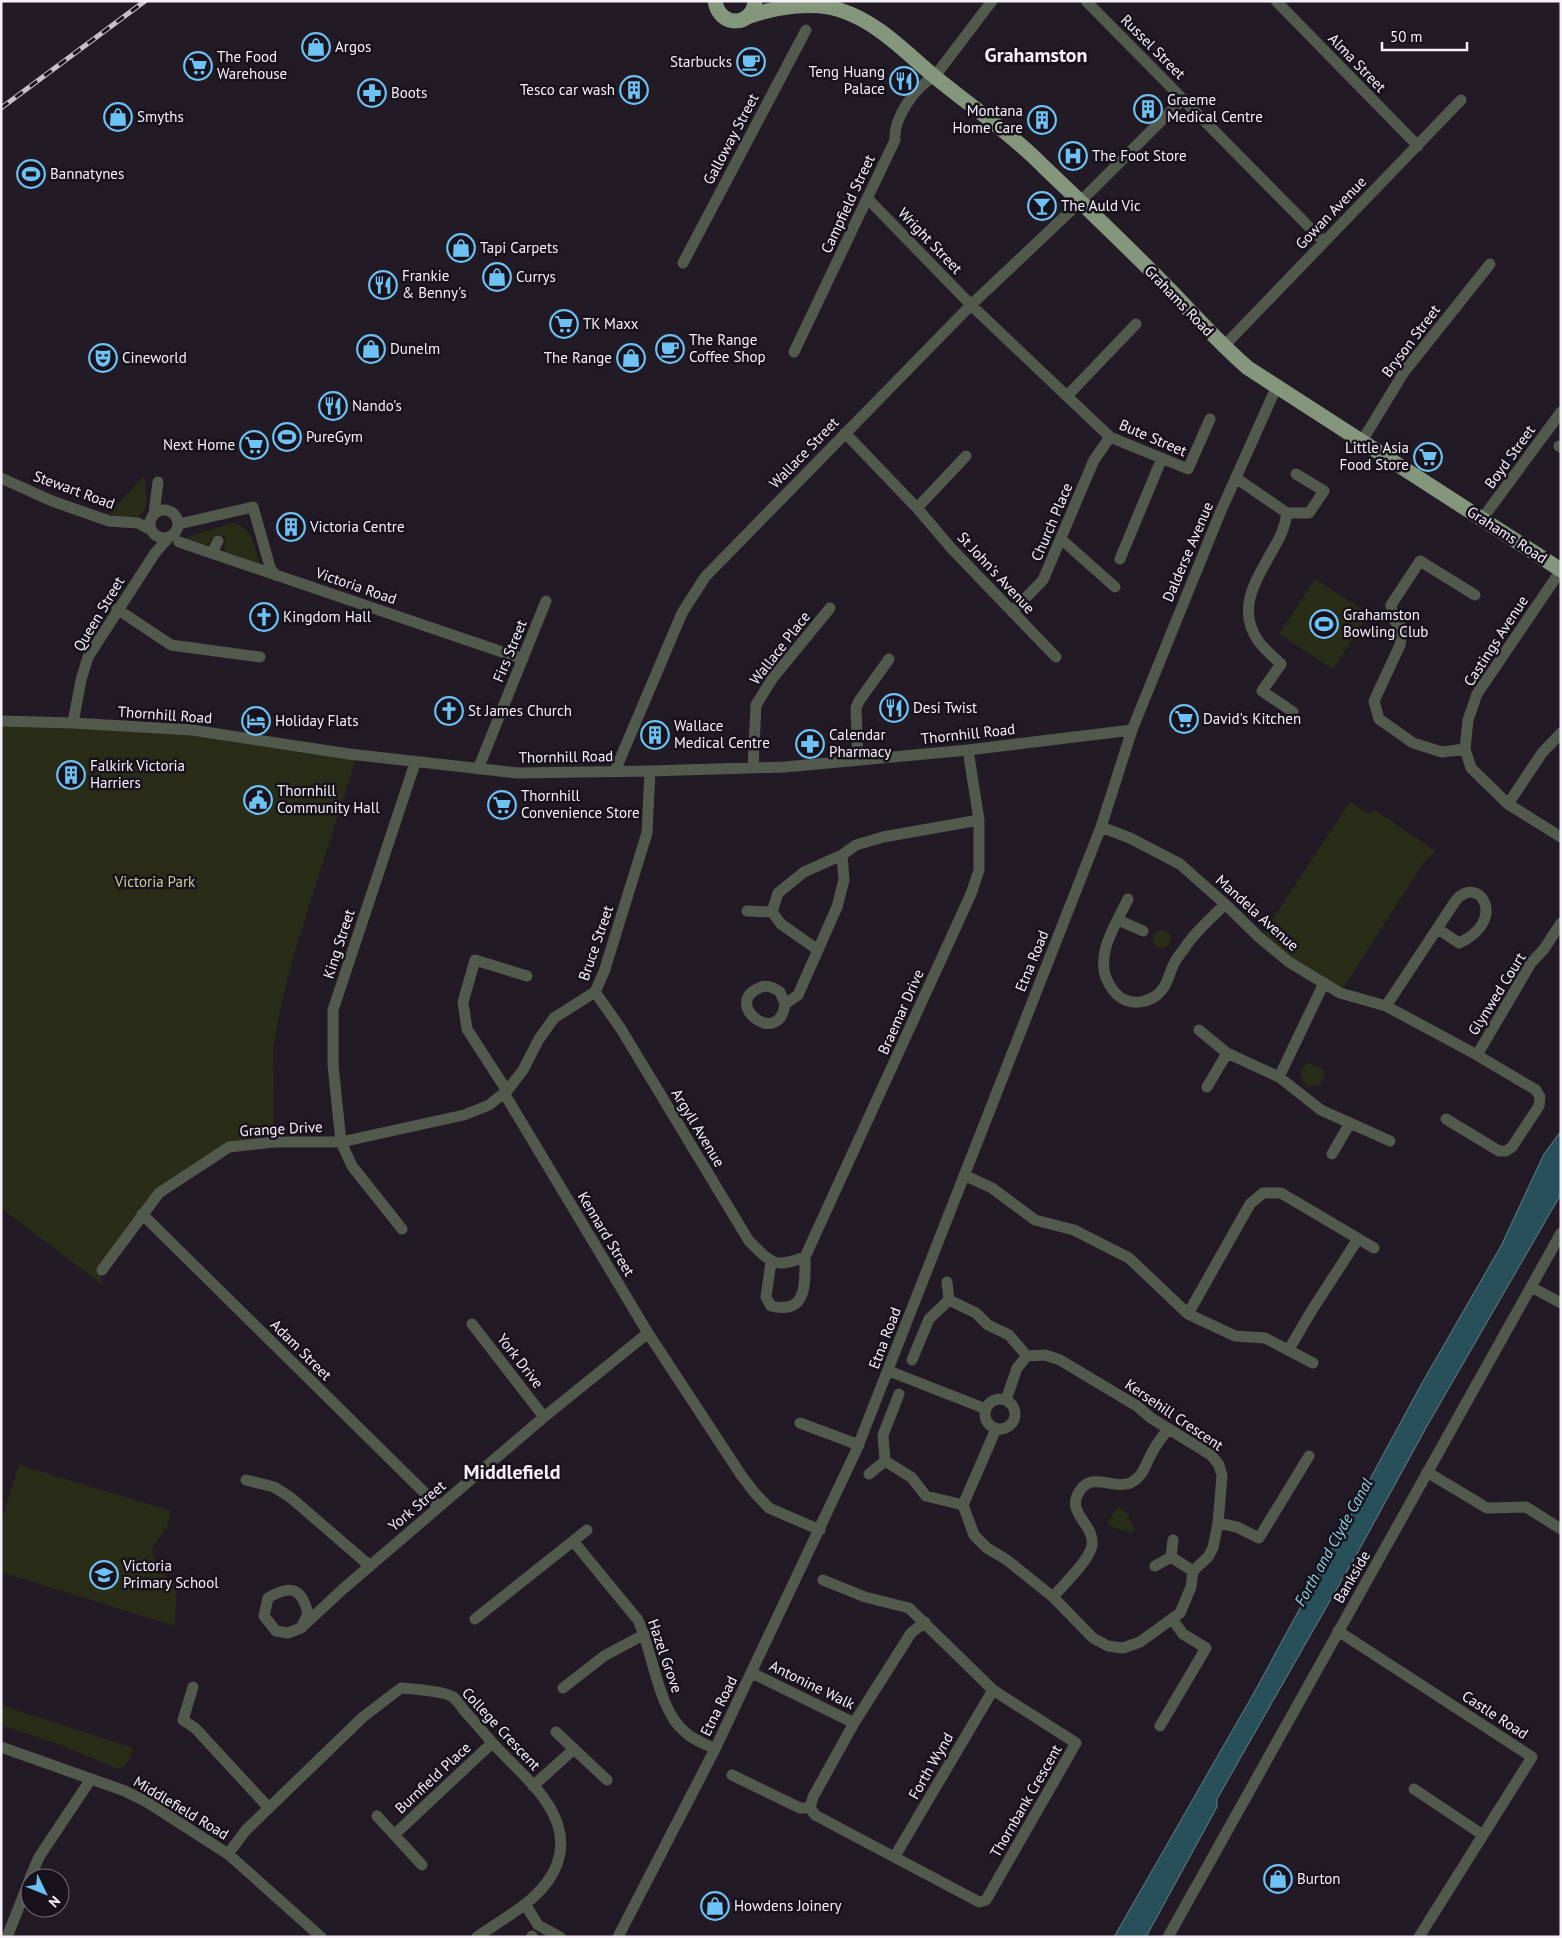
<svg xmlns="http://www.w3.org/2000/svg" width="1562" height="1938" font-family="'PT Sans',sans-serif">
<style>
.green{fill:#292d18}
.water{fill:#27505b;stroke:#65808a}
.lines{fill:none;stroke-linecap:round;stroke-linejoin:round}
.minor{stroke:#515a4d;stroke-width:11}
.major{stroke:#84967c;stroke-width:15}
.rail-casing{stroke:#c5c0c9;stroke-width:5}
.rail{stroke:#18121d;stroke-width:3;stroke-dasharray:9;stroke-linecap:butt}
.labels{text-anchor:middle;stroke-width:5;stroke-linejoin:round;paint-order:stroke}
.poi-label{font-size:15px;fill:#f6f1f9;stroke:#18121d;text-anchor:start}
.street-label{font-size:15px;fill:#f6f1f9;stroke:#18121d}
.park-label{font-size:15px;fill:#c5d196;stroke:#18121d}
.water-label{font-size:16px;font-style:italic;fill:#89d3e8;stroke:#18121d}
.district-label{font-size:20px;font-weight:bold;fill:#f6f1f9;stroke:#18121d}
</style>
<rect width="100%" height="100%" fill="#221b26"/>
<path class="green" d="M144 476C145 489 153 515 133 517 126 518 116 515 109 514Z
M233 523C252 526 254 548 260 564L224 551 226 537 216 534 208 545 185 538Z
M1315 579 1369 614 1333 669 1279 634Z
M1 721 192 730 357 755 293 957 279 1014 273 1051 274 1142 229 1147 159 1193 102 1270 101 1277 103 1285 1 1208Z
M1350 802 1368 813 1376 811 1435 851 1424 862 1340 993 1260 938Z
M1153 939a9 9 0 1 1 18 0a9 9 0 1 1-18 0Z
M1307 1062 1323 1069 1325 1074 1319 1085 1308 1088 1303 1081 1300 1072Z
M19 1465 171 1511 167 1526 153 1547 152 1553 157 1567 169 1579H177L175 1626 1 1572V1521Z
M1118 1507 1127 1513 1135 1530 1132 1533 1114 1528 1107 1523Z
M1 1705 133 1748C130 1758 128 1766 118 1769L61 1745 1 1725Z"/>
<path class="water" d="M1561 1131V1194L1427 1426 1359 1550 1217 1799V1807L1146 1937H1114L1255 1691 1422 1383 1501 1246 1544 1154Z"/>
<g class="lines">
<path class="minor" d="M1086 1 1324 242
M1276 1 1418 146
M868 199 971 305 1110 437 1188 469 1210 419
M683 263 806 30
M1223 347 1461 100
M794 352 895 140C893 118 916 86 935 76L992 1
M1067 396 1136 324
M845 433 917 508 952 549 1056 657
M1362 441 1404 372 1490 264
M1559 446 1561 447
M1 478 52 501 109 521 138 523 151 530
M1236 478 1287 513C1285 529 1279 539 1271 553 1255 582 1236 610 1259 642 1265 650 1274 657 1281 664L1262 691 1293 712
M917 508 966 456
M150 524a14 14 0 1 1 28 0a14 14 0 1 1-28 0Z
M1287 513H1309L1324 491 1296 474
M154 514 158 482
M1482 519 1561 412
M179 524 253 507 270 567 272 571 276 575
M1061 539 1115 587
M179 542 523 659
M212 553 218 541
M1120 559 1162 458
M1561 570 1477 694 1468 720 1465 749 1471 768 1508 804 1561 837
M117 609 171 645 260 657
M1012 612 1043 580 1094 460 1110 437
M1 721 73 723 192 730 349 754 518 773 650 771 785 767 968 750 1132 730
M73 723 81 680 88 657 155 553 169 537
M1465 749 1442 752 1413 743 1379 719 1374 701 1400 645 1402 628 1394 620 1391 605 1420 561 1475 595
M858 760 856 708 859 701 889 659
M753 768 756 705 772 679 830 608
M478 769 546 601
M615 771 682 613 705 577 971 305 1080 202 1183 99
M1508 804 1542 753 1561 733
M1101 827 1130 838 1180 864 1225 904 1260 938 1289 962 1340 993 1386 1006 1477 1055
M1128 899C1116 924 1093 957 1109 984 1113 991 1118 997 1125 1000 1136 1005 1149 1001 1157 995 1166 988 1168 978 1172 968 1175 961 1179 955 1184 949 1194 932 1212 918 1225 904
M747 911 772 912
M1118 920 1143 931
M818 950 781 924 772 912 778 893 804 872 842 855
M527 976 475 960 463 1002 467 1029 507 1091 504 1093 648 1333 741 1475 754 1492 769 1508 820 1530
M595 992 621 1029 749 1241C772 1263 773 1269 805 1257L971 894 979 870V820L968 750
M785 1004 780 992C773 987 766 984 759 988 722 1004 779 1049 785 1004L798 995 837 907 844 880 842 855 856 845 883 837 979 820
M1386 1006 1456 900C1480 874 1508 921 1459 943L1438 929
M1199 1030 1227 1053 1279 1077 1321 1110 1390 1141
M1279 1077 1324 983
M1207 1087 1227 1053
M507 1091 523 1070 539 1039 554 1018 595 992 604 972 647 833 650 771
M1446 1119 1499 1151H1506L1512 1147 1539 1106 1540 1097 1536 1090 1477 1055 1531 963 1544 949 1561 923
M1332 1154 1350 1123
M964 1175 992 1188 1035 1220 1074 1230 1129 1258 1188 1314 1235 1336 1265 1338 1313 1363
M142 1214 439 1507
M402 1229 352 1166 341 1142 333 1065V1010L415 763
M771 1262 766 1297 771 1306C808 1315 805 1283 805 1257
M102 1270 159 1193 229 1147 274 1142H341L464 1115 489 1105 504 1093
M947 1282 949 1300
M1531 1287 1561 1303
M1188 1314 1250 1204 1263 1193H1281L1374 1248
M472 1324 544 1417
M1289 1349 1312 1310 1358 1239
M912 1360 929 1319 949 1300 976 1313 988 1325 1009 1335 1027 1356
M889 1371 986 1409
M899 1394 883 1435 885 1461 911 1477 926 1496 963 1505
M985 1414a15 15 0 1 1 30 0a15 15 0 1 1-30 0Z
M800 1423 859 1445
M996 1429 963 1505 974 1535 987 1548 1007 1560 1053 1597 1093 1638 1108 1646 1123 1648 1140 1642 1180 1613 1191 1587 1193 1571 1208 1557 1213 1548 1218 1523 1222 1476 1219 1465 1211 1455 1151 1418 1137 1406 1060 1360 1045 1355 1027 1356 1017 1368 1006 1400
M1427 1472 1487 1508 1526 1507 1561 1529
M869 1474 885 1461
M246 1480 274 1487 290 1497 370 1566
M1218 1523 1237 1527 1259 1538 1309 1456
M573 1541 638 1620C653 1652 658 1710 685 1732 693 1740 706 1744 715 1749
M1171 1557 1173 1540
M1155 1566 1171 1557 1193 1571
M823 1580 865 1597 909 1608 993 1690 1076 1743 986 1900 979 1902 815 1815 810 1808 813 1797 854 1723
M1053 1597C1063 1585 1090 1560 1092 1545 1095 1523 1063 1513 1081 1489 1094 1472 1116 1491 1132 1482 1144 1476 1146 1462 1153 1451 1157 1443 1163 1436 1168 1429
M475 1619 587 1530
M301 1628 308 1614C302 1588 291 1584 268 1598L264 1616 276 1631 288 1633 301 1628 343 1589 544 1417 648 1333
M1338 1631 1532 1757 1419 1937
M752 1673 854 1723 911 1633 925 1622
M193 1687 183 1720 195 1728 269 1808
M563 1688 604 1656 645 1634
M1160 1726 1206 1648 1183 1634 1172 1619
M556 1732 607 1780
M1 1747 125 1791 147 1802 228 1854 321 1937
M732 1775 800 1808H810
M533 1786 574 1749
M1414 1789 1483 1835
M377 1816 422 1865
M394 1835 492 1743
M228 1854 246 1830 363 1717 401 1688C413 1689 444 1691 453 1697 457 1700 460 1705 463 1709 472 1719 481 1730 490 1740 519 1774 576 1812 557 1864 545 1898 505 1917 477 1937
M895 1856 993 1690
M30 1878 39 1857 91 1779
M525 1904 538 1925 560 1937
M7 1937 30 1879
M532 1937V1936
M618 1937 715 1749 856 1451 1101 827 1132 730 1220 513 1276 388
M1168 1937 1561 1233"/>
<path class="major" d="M715 1C719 28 753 27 755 1
M747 17C774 7 813 1 840 10 878 22 906 53 935 77 972 107 1010 133 1043 166 1086 207 1129 248 1171 291 1196 317 1220 344 1248 368L1561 570"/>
<defs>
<path id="rail" d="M1 108 145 1"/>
</defs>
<use href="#rail" class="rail-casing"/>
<use href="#rail" class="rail"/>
</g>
<defs>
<symbol id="shop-ring" viewBox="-11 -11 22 22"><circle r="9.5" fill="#18121d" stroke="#6dc2f3" stroke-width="1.5"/><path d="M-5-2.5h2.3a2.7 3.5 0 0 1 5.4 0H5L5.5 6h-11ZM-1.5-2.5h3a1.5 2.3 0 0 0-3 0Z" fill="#6dc2f3"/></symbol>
<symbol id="cafe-ring" viewBox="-11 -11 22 22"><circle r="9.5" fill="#18121d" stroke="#6dc2f3" stroke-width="1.5"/><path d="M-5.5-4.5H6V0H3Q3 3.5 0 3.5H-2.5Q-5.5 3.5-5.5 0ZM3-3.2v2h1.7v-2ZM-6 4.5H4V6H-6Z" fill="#6dc2f3"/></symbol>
<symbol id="supermarket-ring" viewBox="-11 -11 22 22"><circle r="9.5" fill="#18121d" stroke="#6dc2f3" stroke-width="1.5"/><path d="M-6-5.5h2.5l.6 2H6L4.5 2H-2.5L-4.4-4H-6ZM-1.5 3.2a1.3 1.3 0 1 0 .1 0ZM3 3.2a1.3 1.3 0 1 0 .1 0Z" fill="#6dc2f3"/></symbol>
<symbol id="restaurant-ring" viewBox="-11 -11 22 22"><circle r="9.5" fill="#18121d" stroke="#6dc2f3" stroke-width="1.5"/><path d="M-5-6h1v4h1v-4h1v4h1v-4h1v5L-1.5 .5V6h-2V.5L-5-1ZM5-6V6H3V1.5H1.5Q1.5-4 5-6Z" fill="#6dc2f3"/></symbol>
<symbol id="building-ring" viewBox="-11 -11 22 22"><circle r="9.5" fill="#18121d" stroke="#6dc2f3" stroke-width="1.5"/><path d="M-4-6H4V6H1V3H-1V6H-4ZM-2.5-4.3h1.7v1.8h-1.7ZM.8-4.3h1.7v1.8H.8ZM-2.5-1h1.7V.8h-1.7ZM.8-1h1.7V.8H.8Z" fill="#6dc2f3"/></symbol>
<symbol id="pharmacy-ring" viewBox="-11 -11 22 22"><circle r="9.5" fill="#18121d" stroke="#6dc2f3" stroke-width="1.5"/><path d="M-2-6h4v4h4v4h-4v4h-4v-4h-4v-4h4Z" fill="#6dc2f3"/></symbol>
<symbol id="hospital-ring" viewBox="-11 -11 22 22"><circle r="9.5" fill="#18121d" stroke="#6dc2f3" stroke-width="1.5"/><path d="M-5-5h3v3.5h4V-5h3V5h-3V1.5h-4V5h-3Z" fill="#6dc2f3"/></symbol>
<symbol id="stadium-ring" viewBox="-11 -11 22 22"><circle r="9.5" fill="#18121d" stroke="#6dc2f3" stroke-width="1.5"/><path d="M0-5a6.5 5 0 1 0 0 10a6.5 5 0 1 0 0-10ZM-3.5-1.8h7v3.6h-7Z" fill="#6dc2f3"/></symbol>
<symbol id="bar-ring" viewBox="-11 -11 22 22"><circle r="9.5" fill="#18121d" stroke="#6dc2f3" stroke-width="1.5"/><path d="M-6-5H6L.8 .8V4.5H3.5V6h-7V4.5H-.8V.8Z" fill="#6dc2f3"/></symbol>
<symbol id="theatre-ring" viewBox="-11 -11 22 22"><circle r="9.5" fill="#18121d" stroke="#6dc2f3" stroke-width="1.5"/><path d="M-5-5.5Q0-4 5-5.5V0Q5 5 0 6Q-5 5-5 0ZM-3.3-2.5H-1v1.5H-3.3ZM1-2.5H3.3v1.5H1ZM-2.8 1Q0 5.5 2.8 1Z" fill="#6dc2f3"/></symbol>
<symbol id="church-ring" viewBox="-11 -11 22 22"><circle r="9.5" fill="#18121d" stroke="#6dc2f3" stroke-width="1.5"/><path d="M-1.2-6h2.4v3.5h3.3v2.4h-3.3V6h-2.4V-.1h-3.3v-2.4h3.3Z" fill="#6dc2f3"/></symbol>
<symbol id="hotel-ring" viewBox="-11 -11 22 22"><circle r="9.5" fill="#18121d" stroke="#6dc2f3" stroke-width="1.5"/><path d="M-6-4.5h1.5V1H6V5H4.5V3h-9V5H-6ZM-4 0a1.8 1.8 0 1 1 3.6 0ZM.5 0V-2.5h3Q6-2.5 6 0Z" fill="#6dc2f3"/></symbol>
<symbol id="civic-ring" viewBox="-11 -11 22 22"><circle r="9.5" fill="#18121d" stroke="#6dc2f3" stroke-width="1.5"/><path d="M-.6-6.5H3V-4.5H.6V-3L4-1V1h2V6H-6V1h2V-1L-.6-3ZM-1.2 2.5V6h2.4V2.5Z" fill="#6dc2f3"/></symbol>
<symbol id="school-ring" viewBox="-11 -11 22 22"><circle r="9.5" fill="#18121d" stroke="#6dc2f3" stroke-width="1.5"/><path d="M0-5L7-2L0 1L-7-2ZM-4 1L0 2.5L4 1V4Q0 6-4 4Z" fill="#6dc2f3"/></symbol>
</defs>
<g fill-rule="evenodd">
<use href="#shop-ring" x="300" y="31" width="32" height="32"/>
<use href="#cafe-ring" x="735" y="46" width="32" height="32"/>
<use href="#supermarket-ring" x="182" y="50" width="32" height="32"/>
<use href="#restaurant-ring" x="888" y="65" width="32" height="32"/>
<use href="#building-ring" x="618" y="74" width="32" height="32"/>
<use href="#pharmacy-ring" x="356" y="77" width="32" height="32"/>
<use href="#building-ring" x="1132" y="93" width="32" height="32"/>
<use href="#shop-ring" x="102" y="101" width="32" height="32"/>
<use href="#building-ring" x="1026" y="104" width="32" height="32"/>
<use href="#hospital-ring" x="1057" y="140" width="32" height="32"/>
<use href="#stadium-ring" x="15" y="158" width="32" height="32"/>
<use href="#bar-ring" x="1026" y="190" width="32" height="32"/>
<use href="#shop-ring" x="445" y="232" width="32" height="32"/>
<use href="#shop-ring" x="481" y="261" width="32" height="32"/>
<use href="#restaurant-ring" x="367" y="269" width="32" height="32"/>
<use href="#supermarket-ring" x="548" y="308" width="32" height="32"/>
<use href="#shop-ring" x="355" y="333" width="32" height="32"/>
<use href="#cafe-ring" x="654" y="333" width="32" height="32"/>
<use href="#theatre-ring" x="87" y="342" width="32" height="32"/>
<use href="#shop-ring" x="615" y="342" width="32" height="32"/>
<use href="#restaurant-ring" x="317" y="390" width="32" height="32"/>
<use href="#stadium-ring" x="271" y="421" width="32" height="32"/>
<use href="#supermarket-ring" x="238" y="429" width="32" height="32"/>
<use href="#supermarket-ring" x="1412" y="441" width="32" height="32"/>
<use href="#building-ring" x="275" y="511" width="32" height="32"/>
<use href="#church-ring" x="248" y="601" width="32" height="32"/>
<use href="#stadium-ring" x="1308" y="608" width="32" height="32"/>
<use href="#restaurant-ring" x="878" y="692" width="32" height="32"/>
<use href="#church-ring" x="433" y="695" width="32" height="32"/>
<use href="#supermarket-ring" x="1168" y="703" width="32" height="32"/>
<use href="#hotel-ring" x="240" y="705" width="32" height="32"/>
<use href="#building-ring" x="639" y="719" width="32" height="32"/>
<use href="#pharmacy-ring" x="794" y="728" width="32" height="32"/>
<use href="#building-ring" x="55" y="759" width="32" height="32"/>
<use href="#civic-ring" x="242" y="784" width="32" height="32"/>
<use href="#supermarket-ring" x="486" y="789" width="32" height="32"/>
<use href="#school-ring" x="88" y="1559" width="32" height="32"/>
<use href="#shop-ring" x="1262" y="1863" width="32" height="32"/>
<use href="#shop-ring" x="699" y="1890" width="32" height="32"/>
</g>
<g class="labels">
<g class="poi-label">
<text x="335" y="52">Argos</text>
<text x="217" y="62">The Food<tspan x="217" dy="17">Warehouse</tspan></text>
<text x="732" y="67" text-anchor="end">Starbucks</text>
<text x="885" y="77" text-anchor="end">Teng Huang<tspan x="885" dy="17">Palace</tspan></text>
<text x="615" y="95" text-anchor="end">Tesco car wash</text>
<text x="391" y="98">Boots</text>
<text x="1167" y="105">Graeme<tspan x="1167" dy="17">Medical Centre</tspan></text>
<text x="1023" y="116" text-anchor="end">Montana<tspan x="1023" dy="17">Home Care</tspan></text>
<text x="137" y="122">Smyths</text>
<text x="1092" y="161">The Foot Store</text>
<text x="50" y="179">Bannatynes</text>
<text x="1061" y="211">The Auld Vic</text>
<text x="480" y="253">Tapi Carpets</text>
<text x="402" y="281">Frankie<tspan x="402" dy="17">&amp; Benny's</tspan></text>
<text x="516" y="282">Currys</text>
<text x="583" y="329">TK Maxx</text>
<text x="689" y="345">The Range<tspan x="689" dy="17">Coffee Shop</tspan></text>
<text x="390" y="354">Dunelm</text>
<text x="122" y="363">Cineworld</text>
<text x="612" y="363" text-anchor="end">The Range</text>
<text x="352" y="411">Nando's</text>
<text x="306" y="442">PureGym</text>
<text x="235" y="450" text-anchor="end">Next Home</text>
<text x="1409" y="453" text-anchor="end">Little Asia<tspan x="1409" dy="17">Food Store</tspan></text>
<text x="310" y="532">Victoria Centre</text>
<text x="1343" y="620">Grahamston<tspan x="1343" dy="17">Bowling Club</tspan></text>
<text x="283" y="622">Kingdom Hall</text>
<text x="913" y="713">Desi Twist</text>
<text x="468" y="716">St James Church</text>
<text x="1203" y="724">David's Kitchen</text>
<text x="275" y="726">Holiday Flats</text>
<text x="674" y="731">Wallace<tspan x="674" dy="17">Medical Centre</tspan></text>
<text x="829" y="740">Calendar<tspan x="829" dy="17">Pharmacy</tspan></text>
<text x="90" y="771">Falkirk Victoria<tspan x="90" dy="17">Harriers</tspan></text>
<text x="277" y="796">Thornhill<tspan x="277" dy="17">Community Hall</tspan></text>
<text x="521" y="801">Thornhill<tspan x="521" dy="17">Convenience Store</tspan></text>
<text x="123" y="1571">Victoria<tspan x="123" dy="17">Primary School</tspan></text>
<text x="1297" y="1884">Burton</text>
<text x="734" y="1911">Howdens Joinery</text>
</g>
<g class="street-label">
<text transform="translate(1153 47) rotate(45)" y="5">Russel Street</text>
<text transform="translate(1357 63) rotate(46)" y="5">Alma Street</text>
<text transform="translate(731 139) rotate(-62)" y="5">Galloway Street</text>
<text transform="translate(848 204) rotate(-65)" y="5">Campfield Street</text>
<text transform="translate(1331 213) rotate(-46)" y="5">Gowan Avenue</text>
<text transform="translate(930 241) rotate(46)" y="5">Wright Street</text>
<text transform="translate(1179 301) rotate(46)" y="5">Grahams Road</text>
<text transform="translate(1411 341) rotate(-53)" y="5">Bryson Street</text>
<text transform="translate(1153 438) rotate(23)" y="5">Bute Street</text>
<text transform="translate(804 453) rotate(-46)" y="5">Wallace Street</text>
<text transform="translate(1510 457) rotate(-54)" y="5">Boyd Street</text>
<text transform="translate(74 490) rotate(20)" y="5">Stewart Road</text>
<text transform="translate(1052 522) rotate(-67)" y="5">Church Place</text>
<text transform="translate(1507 535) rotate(33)" y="5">Grahams Road</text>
<text transform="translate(1188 552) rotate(-67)" y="5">Dalderse Avenue</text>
<text transform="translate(996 573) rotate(47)" y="5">St John's Avenue</text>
<text transform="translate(356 586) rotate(19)" y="5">Victoria Road</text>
<text transform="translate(99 614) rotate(-59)" y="5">Queen Street</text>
<text transform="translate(1496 641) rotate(-57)" y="5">Castings Avenue</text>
<text transform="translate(780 648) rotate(-52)" y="5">Wallace Place</text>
<text transform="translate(510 651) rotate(-68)" y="5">Firs Street</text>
<text transform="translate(165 715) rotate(4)" y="5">Thornhill Road</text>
<text transform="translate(968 734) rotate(-6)" y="5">Thornhill Road</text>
<text transform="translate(566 757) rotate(-1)" y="5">Thornhill Road</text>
<text transform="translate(1257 913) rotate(42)" y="5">Mandela Avenue</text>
<text transform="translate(596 943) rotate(-71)" y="5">Bruce Street</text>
<text transform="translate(339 944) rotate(-72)" y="5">King Street</text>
<text transform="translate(1032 961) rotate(-68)" y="5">Etna Road</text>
<text transform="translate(1497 994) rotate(-58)" y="5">Glynwed Court</text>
<text transform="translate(901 1012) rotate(-66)" y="5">Braemar Drive</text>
<text transform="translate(698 1128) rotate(59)" y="5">Argyll Avenue</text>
<text transform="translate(281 1129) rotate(-3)" y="5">Grange Drive</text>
<text transform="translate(606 1234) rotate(59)" y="5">Kennard Street</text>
<text transform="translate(885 1338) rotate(-69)" y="5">Etna Road</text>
<text transform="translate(301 1350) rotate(45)" y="5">Adam Street</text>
<text transform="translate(520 1361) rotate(52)" y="5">York Drive</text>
<text transform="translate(1174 1415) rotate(34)" y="5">Kersehill Crescent</text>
<text transform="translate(417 1506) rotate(-40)" y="5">York Street</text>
<text transform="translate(1352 1577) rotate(-60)" y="5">Bankside</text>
<text transform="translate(665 1656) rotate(71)" y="5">Hazel Grove</text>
<text transform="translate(812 1685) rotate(26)" y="5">Antonine Walk</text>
<text transform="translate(719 1706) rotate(-64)" y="5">Etna Road</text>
<text transform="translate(1495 1715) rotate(33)" y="5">Castle Road</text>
<text transform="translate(501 1729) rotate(47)" y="5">College Crescent</text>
<text transform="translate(931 1766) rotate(-60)" y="5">Forth Wynd</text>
<text transform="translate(433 1778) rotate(-43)" y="5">Burnfield Place</text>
<text transform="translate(1026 1801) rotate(-60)" y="5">Thornbank Crescent</text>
<text transform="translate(181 1808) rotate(31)" y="5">Middlefield Road</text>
</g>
<g class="park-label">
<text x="155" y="887">Victoria Park</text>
</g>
<g class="water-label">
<text transform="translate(1333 1542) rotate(-61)" y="6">Forth and Clyde Canal</text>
</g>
<g class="district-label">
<text x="1036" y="62">Grahamston</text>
<text x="512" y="1479">Middlefield</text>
</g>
</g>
<rect width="1562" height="1938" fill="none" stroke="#f6f1f9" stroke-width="5"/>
<g transform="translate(45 1893) rotate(133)"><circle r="24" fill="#18121d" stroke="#716b75"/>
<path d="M0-4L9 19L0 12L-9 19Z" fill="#6dc2f3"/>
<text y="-8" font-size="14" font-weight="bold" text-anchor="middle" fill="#f6f1f9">N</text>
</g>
<path d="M1382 42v8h85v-8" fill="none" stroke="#f6f1f9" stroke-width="2.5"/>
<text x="1390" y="42" font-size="15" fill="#f6f1f9" stroke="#18121d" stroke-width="4" paint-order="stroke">50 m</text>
</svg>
